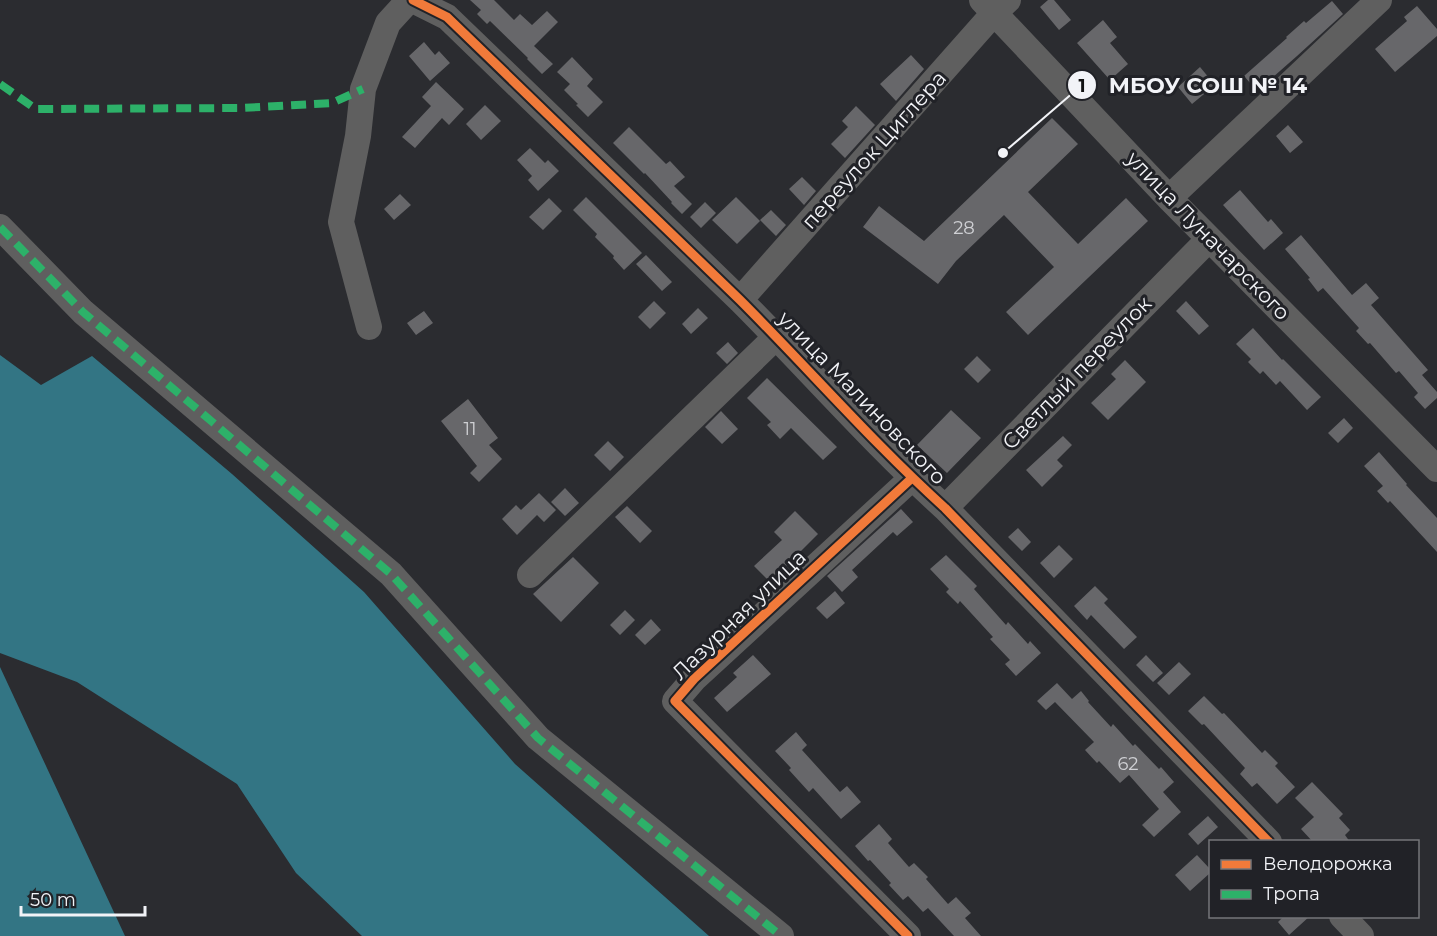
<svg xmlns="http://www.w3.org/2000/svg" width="1437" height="936" font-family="Montserrat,sans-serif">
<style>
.water{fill:#337584}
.building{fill:#67676a}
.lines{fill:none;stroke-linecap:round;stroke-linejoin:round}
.minor{stroke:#5f5f5f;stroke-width:26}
.quiet{stroke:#2db169;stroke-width:8;stroke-dasharray:15 8;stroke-linecap:butt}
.cycleway-casing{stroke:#212227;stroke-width:13}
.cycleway{stroke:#f17a3a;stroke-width:9}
.labels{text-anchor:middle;stroke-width:6;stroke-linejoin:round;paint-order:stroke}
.number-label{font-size:18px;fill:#cfd0d4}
.street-label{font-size:21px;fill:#f2f3f7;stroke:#212227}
.leader{fill:none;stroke:#f2f3f7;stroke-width:2}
.callout-dot{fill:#f2f3f7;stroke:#212227;stroke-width:2}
.mark-label{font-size:18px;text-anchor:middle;font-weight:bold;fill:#111}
.callout-label{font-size:22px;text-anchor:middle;font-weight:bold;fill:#f2f3f7;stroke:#212227;stroke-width:6;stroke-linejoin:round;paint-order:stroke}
</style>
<rect width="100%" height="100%" fill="#2b2c30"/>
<path class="water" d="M0 355 41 385 92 356 232 474 364 592 515 764 709 936H362L296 873 237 784 77 682 0 653Z
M0 667 125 936H0Z"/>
<path class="building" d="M470 0H494L514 20 520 14 532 25 547 11 558 22 534 46 553 64 542 74 527 59 528 58 490 21 487 24 477 14 481 10Z
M1048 0H1054L1071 20 1059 30 1040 7Z
M1332 1 1343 14 1297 56 1257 91 1244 76 1287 38 1286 37 1304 21 1306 23Z
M1417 6 1437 29V36L1395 72 1375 49 1407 21 1404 17Z
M1103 20 1117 37 1110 43 1128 64 1110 80 1077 43Z
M424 42 435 55 439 51 450 63 430 81 409 56Z
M911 55 924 69 896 101 880 84Z
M572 57 593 79 587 86 603 102 588 117 576 105 578 104 564 90 570 84 557 72Z
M1200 67 1215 85 1192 104 1178 87Z
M436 82 464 109 449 125 442 118 415 148 402 137 431 106 422 97Z
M485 105 501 121 481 140 466 124Z
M856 106 875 125 845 158 831 144 848 127 842 121Z
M1052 118 1078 144 1028 192 1078 244 1126 198 1148 221 1028 335 1006 312 1054 267 1004 215 956 261 938 284 863 227 879 206 924 241Z
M1288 125 1303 142 1290 153 1276 136Z
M629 127 666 164 670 161 685 177 674 186 692 204 682 214 671 203 672 202 645 173 644 174 613 143Z
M530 148 545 163 548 160 559 171 538 191 528 180 532 176 517 160Z
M802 177 816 191 804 205 789 189Z
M1240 190 1268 222 1271 219 1283 233 1264 250 1223 205Z
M400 194 411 205 394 220 384 209Z
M586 197 642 253 624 270 613 258 614 256 595 237 597 234 573 210Z
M736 197 760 221 737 244 712 220Z
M549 198 562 211 543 230 529 217Z
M705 202 716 213 701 228 690 217Z
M771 210 786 225 776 236 760 220Z
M1301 235 1352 295 1366 283 1379 298 1371 305 1428 370 1422 375 1437 392V398L1425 409 1414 397 1418 393 1399 371 1396 373 1370 343 1368 344 1356 331 1359 328 1323 288 1318 292 1308 279 1310 278 1285 249Z
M646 255 672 282 662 291 636 264Z
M654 301 666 313 650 329 638 317Z
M1186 301 1209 326 1199 335 1176 311Z
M698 308 708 318 691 334 682 324Z
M424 311 433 323 416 335 407 323Z
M1253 328 1282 360 1283 359 1321 397 1307 410 1280 381 1276 385 1263 371 1260 374 1248 362 1251 359 1236 344Z
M728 342 738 353 727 364 716 353Z
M977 356 991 370 978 383 964 369Z
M1125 360 1146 382 1108 420 1091 403 1116 379 1111 374Z
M767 378 837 447 823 460 791 428 780 439 767 425 771 422 747 398Z
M468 399 498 438 489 445 502 459 479 482 470 473 477 466 441 421Z
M951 410 981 438 947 473 917 445Z
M721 411 738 429 722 444 705 427Z
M1344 418 1353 428 1338 443 1328 433Z
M1063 436 1072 445 1057 460 1063 466 1042 487 1026 470Z
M608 441 624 457 610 471 594 455Z
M1379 452 1407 484 1406 485 1437 518V552L1390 501 1388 503 1377 491 1383 486 1364 466Z
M565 488 579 503 565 516 551 502Z
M539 493 556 510 544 522 537 515 517 535 502 519 516 505 521 510Z
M627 506 652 531 640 543 615 517Z
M901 509 913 522 897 536 893 532 852 570 858 577 842 592 827 576Z
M795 511 818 534 786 566 790 570 773 585 754 566 782 540 774 532Z
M1018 528 1031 542 1022 551 1008 537Z
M1059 545 1073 559 1054 578 1040 563Z
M946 555 977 586 974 589 1006 625 1008 622 1028 644 1030 641 1041 653 1016 676 1005 664 1010 660 990 639 993 637 960 601 958 604 946 592 949 589 930 569Z
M573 557 599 583 561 622 533 594Z
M1095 586 1108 599 1104 603 1137 637 1124 649 1091 615 1087 620 1074 606Z
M835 591 845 603 827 619 816 608Z
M625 610 635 620 620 635 610 625Z
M651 619 661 630 645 645 635 635Z
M753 655 771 674 727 712 714 698 737 677 733 673Z
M1146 655 1163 673 1153 682 1136 665Z
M1179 662 1191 674 1169 695 1157 683Z
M1057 683 1072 699 1081 691 1089 701 1088 702 1111 727 1113 724 1133 746 1135 744 1159 769 1161 767 1174 782 1163 792 1181 812 1154 837 1142 825 1159 809 1129 775 1120 783 1099 761 1097 763 1085 750 1094 742 1055 702 1046 710 1037 701Z
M1204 696 1222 714 1224 713 1262 753 1265 750 1278 763 1275 766 1295 787 1277 804 1257 783 1252 787 1240 774 1245 768 1204 724 1202 725 1188 711Z
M796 732 807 745 802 750 840 792 847 786 861 802 841 819 813 788 809 792 789 770 791 768 775 751Z
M1312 782 1343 814 1339 818 1350 830 1345 835 1350 842H1313L1301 829 1314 817 1295 798Z
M1208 816 1218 827 1198 845 1188 834Z
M879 824 892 839 888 843 909 867 914 863 928 877 926 879 948 904 956 897 971 913 965 918 981 936H954L928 908 923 912 908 896 903 900 889 885 891 883 870 860 868 861 855 846Z
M1197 855 1210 869V873L1190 891 1175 875Z
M1284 916H1310L1289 935 1278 922Z"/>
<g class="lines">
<path class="minor" d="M413 0 447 17 740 300C809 369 873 443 945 508L1269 842
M982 0 1169 198 1437 469
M1169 198 1379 0
M0 227 83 312 391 574 538 738 781 936
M740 300 994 13 1008 0
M369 327 341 222 358 136 363 89 388 23 409 0
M945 508 1209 239
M530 575 777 336
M1342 916 1361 936
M908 936 675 701 694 679 912 478"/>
<path class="quiet" d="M0 84 36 109 241 108 332 103 363 89
M0 227 83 312 391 574 538 738 781 936"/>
<defs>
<path id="cycleway" d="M413 0 447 17 740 300C809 369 873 443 945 508L1269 842
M908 936 675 701 694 679 912 478"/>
</defs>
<use href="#cycleway" class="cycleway-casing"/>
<use href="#cycleway" class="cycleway"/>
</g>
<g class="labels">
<g class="number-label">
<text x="964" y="234">28</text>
<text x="470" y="435">11</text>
<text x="1128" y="770">62</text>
</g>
<g class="street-label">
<text transform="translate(874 150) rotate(-48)" y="7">переулок Циглера</text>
<text transform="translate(1208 236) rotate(46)" y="7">улица Луначарского</text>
<text transform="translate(1077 373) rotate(-46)" y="7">Светлый переулок</text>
<text transform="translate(862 398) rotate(46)" y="7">улица Малиновского</text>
<text transform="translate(739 615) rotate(-44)" y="7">Лазурная улица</text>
</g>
</g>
<path class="leader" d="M1003 153L1082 85"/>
<g class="callout-dot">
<circle cx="1003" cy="153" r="6"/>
<circle cx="1082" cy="85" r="15"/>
</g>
<g class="mark-label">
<text x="1082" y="92">1</text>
</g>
<g class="callout-label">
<text x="1208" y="93">МБОУ СОШ № 14</text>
</g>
<rect x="1209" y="840" width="210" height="78" fill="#212227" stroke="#75767a" stroke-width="1.5"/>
<rect x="1221" y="860" width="30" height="9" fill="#f17a3a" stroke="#75767a" stroke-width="1.5"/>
<text x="1263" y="870" font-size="18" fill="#f2f3f7">Велодорожка</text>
<rect x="1221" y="890" width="30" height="9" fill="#2db169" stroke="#75767a" stroke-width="1.5"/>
<text x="1263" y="900" font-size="18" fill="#f2f3f7">Тропа</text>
<path d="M21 906v9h124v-9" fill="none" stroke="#f2f3f7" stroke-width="3"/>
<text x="30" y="906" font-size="18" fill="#f2f3f7" stroke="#212227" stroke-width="4.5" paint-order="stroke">50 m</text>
</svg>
